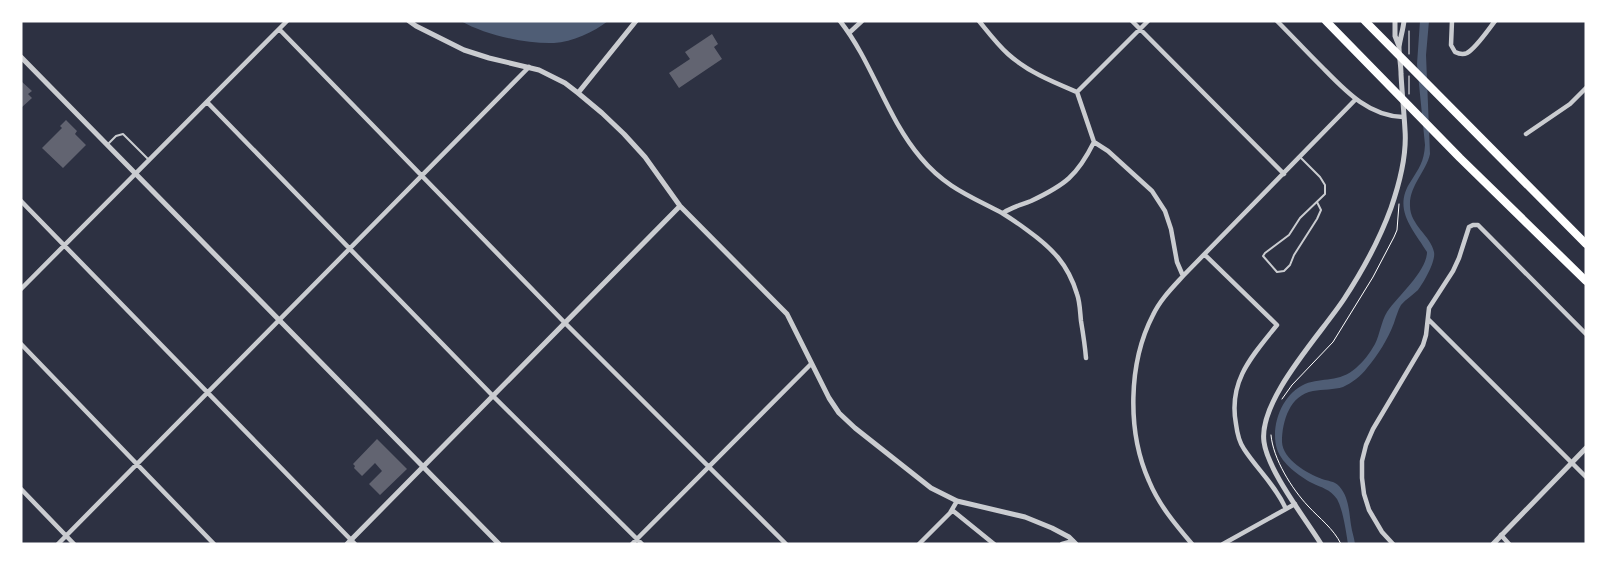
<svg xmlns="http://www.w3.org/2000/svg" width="1607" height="565" font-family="'DM Sans',sans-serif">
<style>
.water{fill:#4f5d75}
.building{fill:#626471}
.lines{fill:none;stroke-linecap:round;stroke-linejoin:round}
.path{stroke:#fff;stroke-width:1}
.service{stroke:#caccd0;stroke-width:2}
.minor{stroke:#caccd0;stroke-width:4.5}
.tertiary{stroke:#caccd0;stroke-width:5}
.motorway{stroke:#fff;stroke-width:8}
</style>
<rect width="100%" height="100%" fill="#2d3142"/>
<path class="water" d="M461 21H608C594 32 572 42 554 43 526 44 485 35 461 21Z
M1420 21H1429L1426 55 1430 154C1426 172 1409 186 1410 206 1410 225 1431 236 1434 252 1436 261 1424 282 1418 290 1413 295 1406 299 1401 305 1398 310 1396 317 1394 323 1388 339 1378 355 1367 368 1361 376 1352 383 1343 387 1334 390 1323 389 1313 391 1290 395 1282 421 1282 442 1283 460 1307 473 1322 479 1328 481 1334 481 1339 486 1349 497 1349 512 1351 525 1352 532 1354 537 1355 544H1348C1346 531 1343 510 1337 499 1330 489 1322 488 1312 483 1299 476 1282 464 1277 449 1270 426 1282 394 1305 384 1323 377 1339 383 1356 368 1363 362 1370 353 1375 344 1380 334 1381 322 1387 312 1398 296 1427 271 1427 252 1413 229 1392 209 1411 181 1419 168 1424 162 1425 145L1417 64Z"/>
<path class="building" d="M712 34 718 44 714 47 722 59 679 88 669 73 690 59 685 52Z
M21 81 32 91 28 94 32 98 21 108Z
M66 120 77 131 75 134 86 145 63 168 42 148 62 128 60 126Z
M377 439 407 469 380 495 369 484 382 471 375 463 362 476 354 468 355 466 353 464Z"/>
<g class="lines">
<path class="path" d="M1409 31V54
M1409 76V94
M1282 399 1292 385 1333 342 1373 277 1394 237 1397 230 1399 204
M1271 435C1273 459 1292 489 1308 506 1320 519 1333 528 1341 544"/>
<path class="service" d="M108 144 116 136 123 134 149 160
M1300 157 1320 177 1325 185V194L1300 218 1289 235 1265 253 1263 256 1277 272 1284 271 1290 265 1294 255 1317 219 1321 210 1317 202"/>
<path class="minor" d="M840 21C873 63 886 117 921 158 945 187 970 196 1002 213 1010 218 1019 224 1027 230 1052 248 1068 264 1077 294 1080 302 1080 312 1081 321 1083 333 1085 346 1086 358
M979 21C988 32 997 44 1008 54 1028 72 1053 82 1077 92L1094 142 1108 151 1152 191 1165 211 1171 229 1177 262 1183 276
M1132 21 1284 174
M1277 21C1291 35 1304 49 1318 63 1342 87 1366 116 1403 117
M1452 21 1451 45 1455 52C1459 54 1463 55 1467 53 1476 48 1488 30 1495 21
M279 29 565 323 786 544
M849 33 862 21
M1077 92 1148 21
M207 102 493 396 642 544
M1526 134 1570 104 1586 88
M21 201 355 544
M1003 213C1012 207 1021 205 1031 201 1065 185 1077 176 1094 142
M1205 255 1277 325C1252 356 1228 381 1236 424 1237 432 1239 442 1244 449 1257 469 1276 486 1286 509
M21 289 287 21
M1428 319 1586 477
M21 344 214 544
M21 489 74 544
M952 510 994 544
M1501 535 1509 544
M58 544 529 67
M632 544 811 364
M919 544 950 513 957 501
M1062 544 1073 541
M1192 544C1175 524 1159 505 1149 481 1127 432 1128 363 1153 315 1160 300 1172 288 1183 276L1356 99
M1223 544 1295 504
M1393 544 1382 532 1369 510 1364 494 1362 478V461L1366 445 1373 429 1423 345 1426 335 1429 308 1453 271 1459 258 1469 227 1473 225H1478L1586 334"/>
<path class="tertiary" d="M409 21 416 26 464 50 489 58 539 70 565 83 578 93 602 113 624 134 645 157 680 206 787 314 829 398 839 413 855 428 931 488 957 501 1025 517 1052 528 1069 537 1076 544
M1395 21V36L1399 46
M21 57 499 544
M578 93 636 21
M347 544 680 206
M1321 544C1305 518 1268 471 1264 442 1258 400 1321 334 1344 299 1363 270 1379 241 1391 208 1399 185 1407 156 1405 130 1404 112 1402 93 1401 74 1401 65 1399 56 1399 47 1400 39 1403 30 1404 21
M1493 544 1586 448"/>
<path class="motorway" d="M1326 21 1460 158 1586 281
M1365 21 1586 244"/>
</g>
<rect width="1607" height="565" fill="none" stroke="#ffffff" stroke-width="45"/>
</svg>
